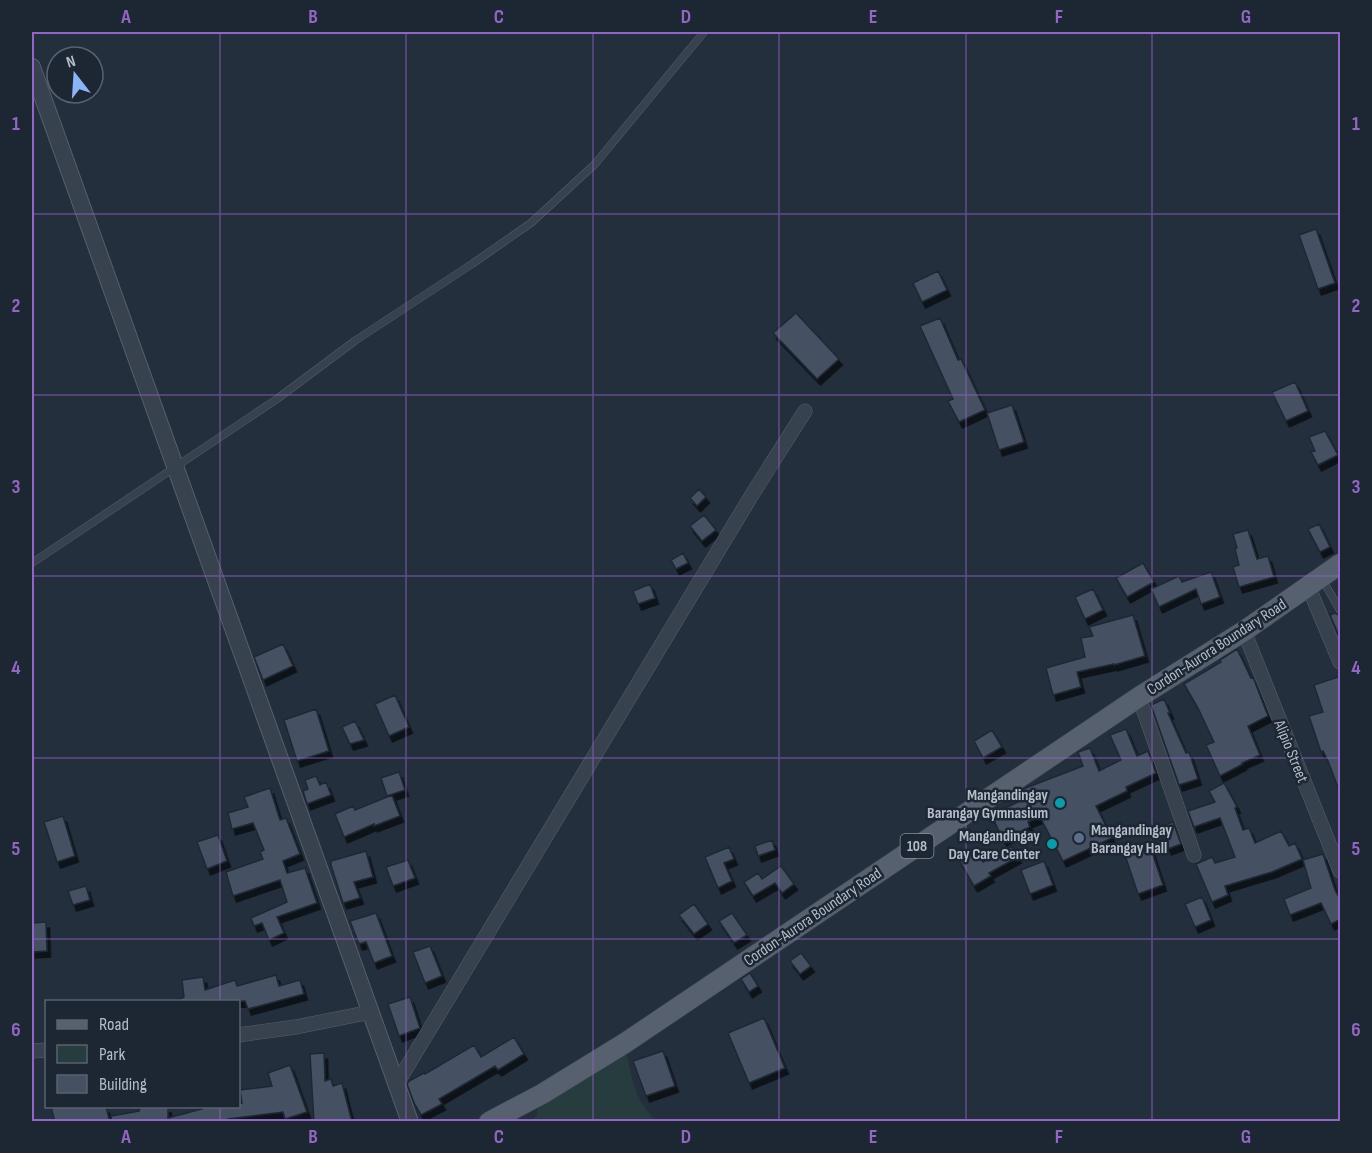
<svg xmlns="http://www.w3.org/2000/svg" width="1372" height="1153" font-family="'Sofia Sans Condensed',sans-serif">
<style>
.green{fill:#263c3f}
.building{fill:#455162;stroke:#1f2835;stroke-width:1.5;filter:url(#shadow)}
.lines{fill:none;stroke-linecap:round;stroke-linejoin:round}
.service-casing{stroke:#565f6c;stroke-width:8}
.minor-casing{stroke:#565f6c;stroke-width:15}
.tertiary-casing{stroke:#565f6c;stroke-width:18}
.primary-casing{stroke:#414a57;stroke-width:21}
.service{stroke:#38414e;stroke-width:7}
.minor{stroke:#38414e;stroke-width:14}
.tertiary{stroke:#38414e;stroke-width:16}
.primary{stroke:#56606e;stroke-width:20}
.grid{fill:none;stroke:#9266c3;stroke-width:1.5;stroke-opacity:0.55}
.culture-dot{fill:#0f9aa8;stroke:#1d2633;stroke-width:2}
.service-dot{fill:#5c6f8a;stroke:#1d2633;stroke-width:2}
.labels{text-anchor:middle;stroke-width:5;stroke-linejoin:round;paint-order:stroke}
.shield{fill:#1d2633;stroke:#878f9c;stroke-width:1.5}
.shield-label{font-size:15px;font-weight:bold;fill:#b4bcc9}
.street-label{font-size:16px;fill:#b4bcc9;stroke:#1d2633}
.poi-label{font-size:16px;font-weight:bold;fill:#b4bcc9;stroke:#1d2633;text-anchor:end}
.neatline{fill:none;stroke:#9266c3;stroke-width:2}
.grid-label{font-size:20px;text-anchor:middle;font-weight:bold;fill:#9266c3}
</style>
<defs>
<filter id="shadow"><feDropShadow dx="3.5" dy="6" stdDeviation="0" flood-color="#0009"/></filter>
</defs>
<rect width="100%" height="100%" fill="#242f3e"/>
<path class="green" d="M625 1043C628 1063 632 1084 641 1102 645 1109 651 1115 656 1121L526 1122 536 1117 542 1094Z"/>
<path class="building" d="M1316 229 1335 283 1318 289 1299 235Z
M938 271 947 290 922 302 913 283Z
M796 313 839 359 817 379 773 333Z
M940 318 958 360 961 359 985 410 959 422 948 401 953 399 920 326Z
M1295 382 1308 411 1286 421 1272 392Z
M1012 405 1024 442 999 450 987 413Z
M1325 431 1338 455 1318 465 1311 452 1315 451 1309 437Z
M699 489 706 497 697 506 690 498Z
M704 515 716 530 702 541 690 526Z
M1319 524 1330 547 1320 552 1308 529Z
M1248 530 1257 559 1268 556 1274 577 1239 587 1233 567 1239 565 1235 549 1237 548 1233 534Z
M683 553 688 563 676 569 671 560Z
M1143 563 1154 582 1127 597 1116 578Z
M1211 572 1220 597 1201 604 1196 589 1159 607 1151 589 1179 576 1182 582Z
M650 584 655 598 638 604 633 591Z
M1093 589 1103 610 1085 619 1075 597Z
M1335 613 1341 616V640L1330 615Z
M1133 615 1145 656 1114 665V664L1077 672 1081 687 1053 695 1046 668 1085 657 1081 638 1093 636 1089 627Z
M283 644 293 666 263 680 254 657Z
M1237 649 1251 678 1253 677 1268 716 1248 726 1260 755 1242 763 1243 764 1220 776 1206 745 1214 742 1198 708 1184 684 1221 662 1220 660Z
M1341 676V790H1339L1328 761 1323 751 1321 752 1309 716 1323 712 1314 685Z
M395 695 409 727 389 736 375 704Z
M1164 699 1170 713H1168L1186 753 1189 752 1198 779 1179 785 1151 705Z
M316 709 329 751 297 761 284 720Z
M355 721 364 740 350 744 342 727Z
M1126 729 1137 756 1148 751 1156 773 1126 787 1127 791 1096 806 1112 838 1063 861 1040 817 1028 822 1030 827 1003 840 991 814 1025 799 1021 791 1023 789 1083 766 1078 752 1090 748 1099 771 1121 760 1110 735Z
M992 730 1002 747 983 758 974 741Z
M399 772 405 790 387 796 381 778Z
M316 776 320 785 326 782 331 795 307 804 303 791 308 789 305 780Z
M1224 783 1237 807 1235 808 1243 830 1249 828 1255 843 1281 831 1289 846 1295 843 1302 859 1272 872 1225 886 1228 895 1212 902 1196 864 1212 857 1215 863 1235 857 1220 818 1194 827 1188 811 1215 802 1209 791Z
M270 788 280 820 286 818 300 854 283 861 287 873 305 868 317 903 277 917 284 933 269 940 262 923 254 926 251 918 287 902 280 880 233 896 226 872 263 859 260 852 264 850 253 823 232 829 228 813 248 807 244 797Z
M392 795 400 816 374 826V824L344 837 335 814 353 806 355 810Z
M63 816 75 856 57 862 44 822Z
M1173 822 1181 844 1168 849 1159 827Z
M218 835 227 861 207 869 197 842Z
M772 840 775 850 758 856 755 846Z
M1012 846 1018 857 989 873 991 876 974 886 958 858 975 848 983 862Z
M1150 846 1163 885 1138 894 1125 855Z
M729 847 734 859 724 863 732 881 718 888 705 857Z
M366 851 373 877 354 882 360 898 343 903 331 865V861Z
M1323 854 1335 890 1341 901V919L1331 924 1321 903 1290 915 1284 899 1311 888 1303 860Z
M408 860 415 878 393 886 386 867Z
M1044 861 1053 885 1030 894 1021 870Z
M781 866 794 884 782 893 775 883 753 896 744 882 758 873 762 879Z
M86 886 90 900 73 905 68 891Z
M1202 897 1211 920 1195 927 1185 904Z
M694 904 708 924 694 934 679 915Z
M376 913 392 956 374 963 366 942 359 944 350 921Z
M732 913 747 935 734 943 719 921Z
M46 922 47 951 32 952V923Z
M430 946 442 976 425 983 413 952Z
M801 953 811 966 800 974 790 961Z
M750 973 758 986 749 992 741 979Z
M276 975 279 986 300 980 304 994 248 1009 245 1001 177 1002V1000L184 997 182 980 203 977 205 990 235 980 237 986Z
M410 997 420 1028 399 1036 388 1004Z
M764 1018 785 1068 749 1083 728 1033Z
M514 1037 524 1054 498 1070 495 1066 439 1099 442 1104 421 1115 414 1103 407 1084 409 1081 424 1073 425 1074 474 1045 481 1057Z
M663 1051 675 1086 646 1096 633 1061Z
M324 1053 325 1081 331 1079 333 1086 342 1083 352 1122H314L310 1054Z
M290 1065 307 1112 285 1119 283 1112 228 1119 229 1122H112L111 1116 139 1111 140 1107H168V1118L202 1109V1107H238V1104L242 1103 240 1090 272 1086 268 1073Z
M51 1107H106L110 1122H55Z"/>
<g class="lines">
<defs>
<path id="service" d="M32 563 277 399 356 340 472 264 531 223 595 164 704 32
M1322 579 1340 610"/>
<path id="minor" d="M1308 586 1340 662
M1244 631 1340 871
M1139 697 1194 855
M238 1035 296 1027 371 1012
M32 1051 46 1050
M396 1085 753 493 805 411"/>
<path id="tertiary" d="M32 67 410 1122"/>
<path id="primary" d="M489 1122 542 1094 625 1043 1139 697 1244 631 1340 564"/>
</defs>
<use href="#service" class="service-casing"/>
<use href="#minor" class="minor-casing"/>
<use href="#tertiary" class="tertiary-casing"/>
<use href="#primary" class="primary-casing"/>
<use href="#service" class="service"/>
<use href="#minor" class="minor"/>
<use href="#tertiary" class="tertiary"/>
<use href="#primary" class="primary"/>
</g>
<path class="grid" d="M220 32V1002M406 32V1122M593 32V1122M779 32V1122M966 32V1122M1152 32V1122M32 214H1340M32 395H1340M32 576H1340M32 758H1340M32 939H1340M220 1106V1122"/>
<g class="culture-dot">
<circle cx="1060" cy="803" r="6"/>
<circle cx="1052" cy="844" r="6"/>
</g>
<circle class="service-dot" cx="1079" cy="838" r="6"/>
<g class="labels">
<rect class="shield" x="900.5" y="834" width="33" height="24" rx="4.5"/>
<g class="shield-label">
<text x="917" y="851">108</text>
</g>
<g class="street-label">
<text transform="translate(1216 646) rotate(-33)" y="6">Cordon-Aurora Boundary Road</text>
<text transform="translate(1292 751) rotate(68)" y="6">Alipio Street</text>
<text transform="translate(812 916) rotate(-34)" y="6">Cordon-Aurora Boundary Road</text>
</g>
<g class="poi-label">
<text x="1048" y="800">Mangandingay<tspan x="1048" dy="18">Barangay Gymnasium</tspan></text>
<text x="1091" y="835" text-anchor="start">Mangandingay<tspan x="1091" dy="18">Barangay Hall</tspan></text>
<text x="1040" y="841">Mangandingay<tspan x="1040" dy="18">Day Care Center</tspan></text>
</g>
</g>
<rect width="1372" height="1153" fill="none" stroke="#1d2633" stroke-width="66"/>
<rect x="45" y="1000" width="195" height="108" fill="#1d2633" stroke="#59626f" stroke-width="1.5"/>
<rect x="57" y="1020" width="30" height="9" fill="#56606e" stroke="#59626f" stroke-width="1.5"/>
<text x="99" y="1030" font-size="18" fill="#b4bcc9">Road</text>
<rect x="57" y="1045" width="30" height="18" fill="#263c3f" stroke="#59626f" stroke-width="1.5"/>
<text x="99" y="1060" font-size="18" fill="#b4bcc9">Park</text>
<rect x="57" y="1075" width="30" height="18" fill="#455162" stroke="#59626f" stroke-width="1.5"/>
<text x="99" y="1090" font-size="18" fill="#b4bcc9">Building</text>
<g transform="translate(75 75) rotate(343)"><circle r="28" fill="#1d2633" stroke="#59626f" stroke-width="1.5"/>
<path d="M0-4.5L10 22L0 15L-10 22Z" fill="#8ab4f8"/>
<text y="-9" font-size="16" font-weight="bold" text-anchor="middle" fill="#b4bcc9">N</text>
</g>
<rect x="33" y="33" width="1306" height="1087" class="neatline"/>
<g class="grid-label">
<text x="126" y="23">A</text>
<text x="313" y="23">B</text>
<text x="499" y="23">C</text>
<text x="686" y="23">D</text>
<text x="873" y="23">E</text>
<text x="1059" y="23">F</text>
<text x="1246" y="23">G</text>
<text x="16" y="130">1</text>
<text x="1356" y="130">1</text>
<text x="16" y="312">2</text>
<text x="1356" y="312">2</text>
<text x="16" y="493">3</text>
<text x="1356" y="493">3</text>
<text x="16" y="674">4</text>
<text x="1356" y="674">4</text>
<text x="16" y="855">5</text>
<text x="1356" y="855">5</text>
<text x="16" y="1036">6</text>
<text x="1356" y="1036">6</text>
<text x="126" y="1143">A</text>
<text x="313" y="1143">B</text>
<text x="499" y="1143">C</text>
<text x="686" y="1143">D</text>
<text x="873" y="1143">E</text>
<text x="1059" y="1143">F</text>
<text x="1246" y="1143">G</text>
</g>
</svg>
